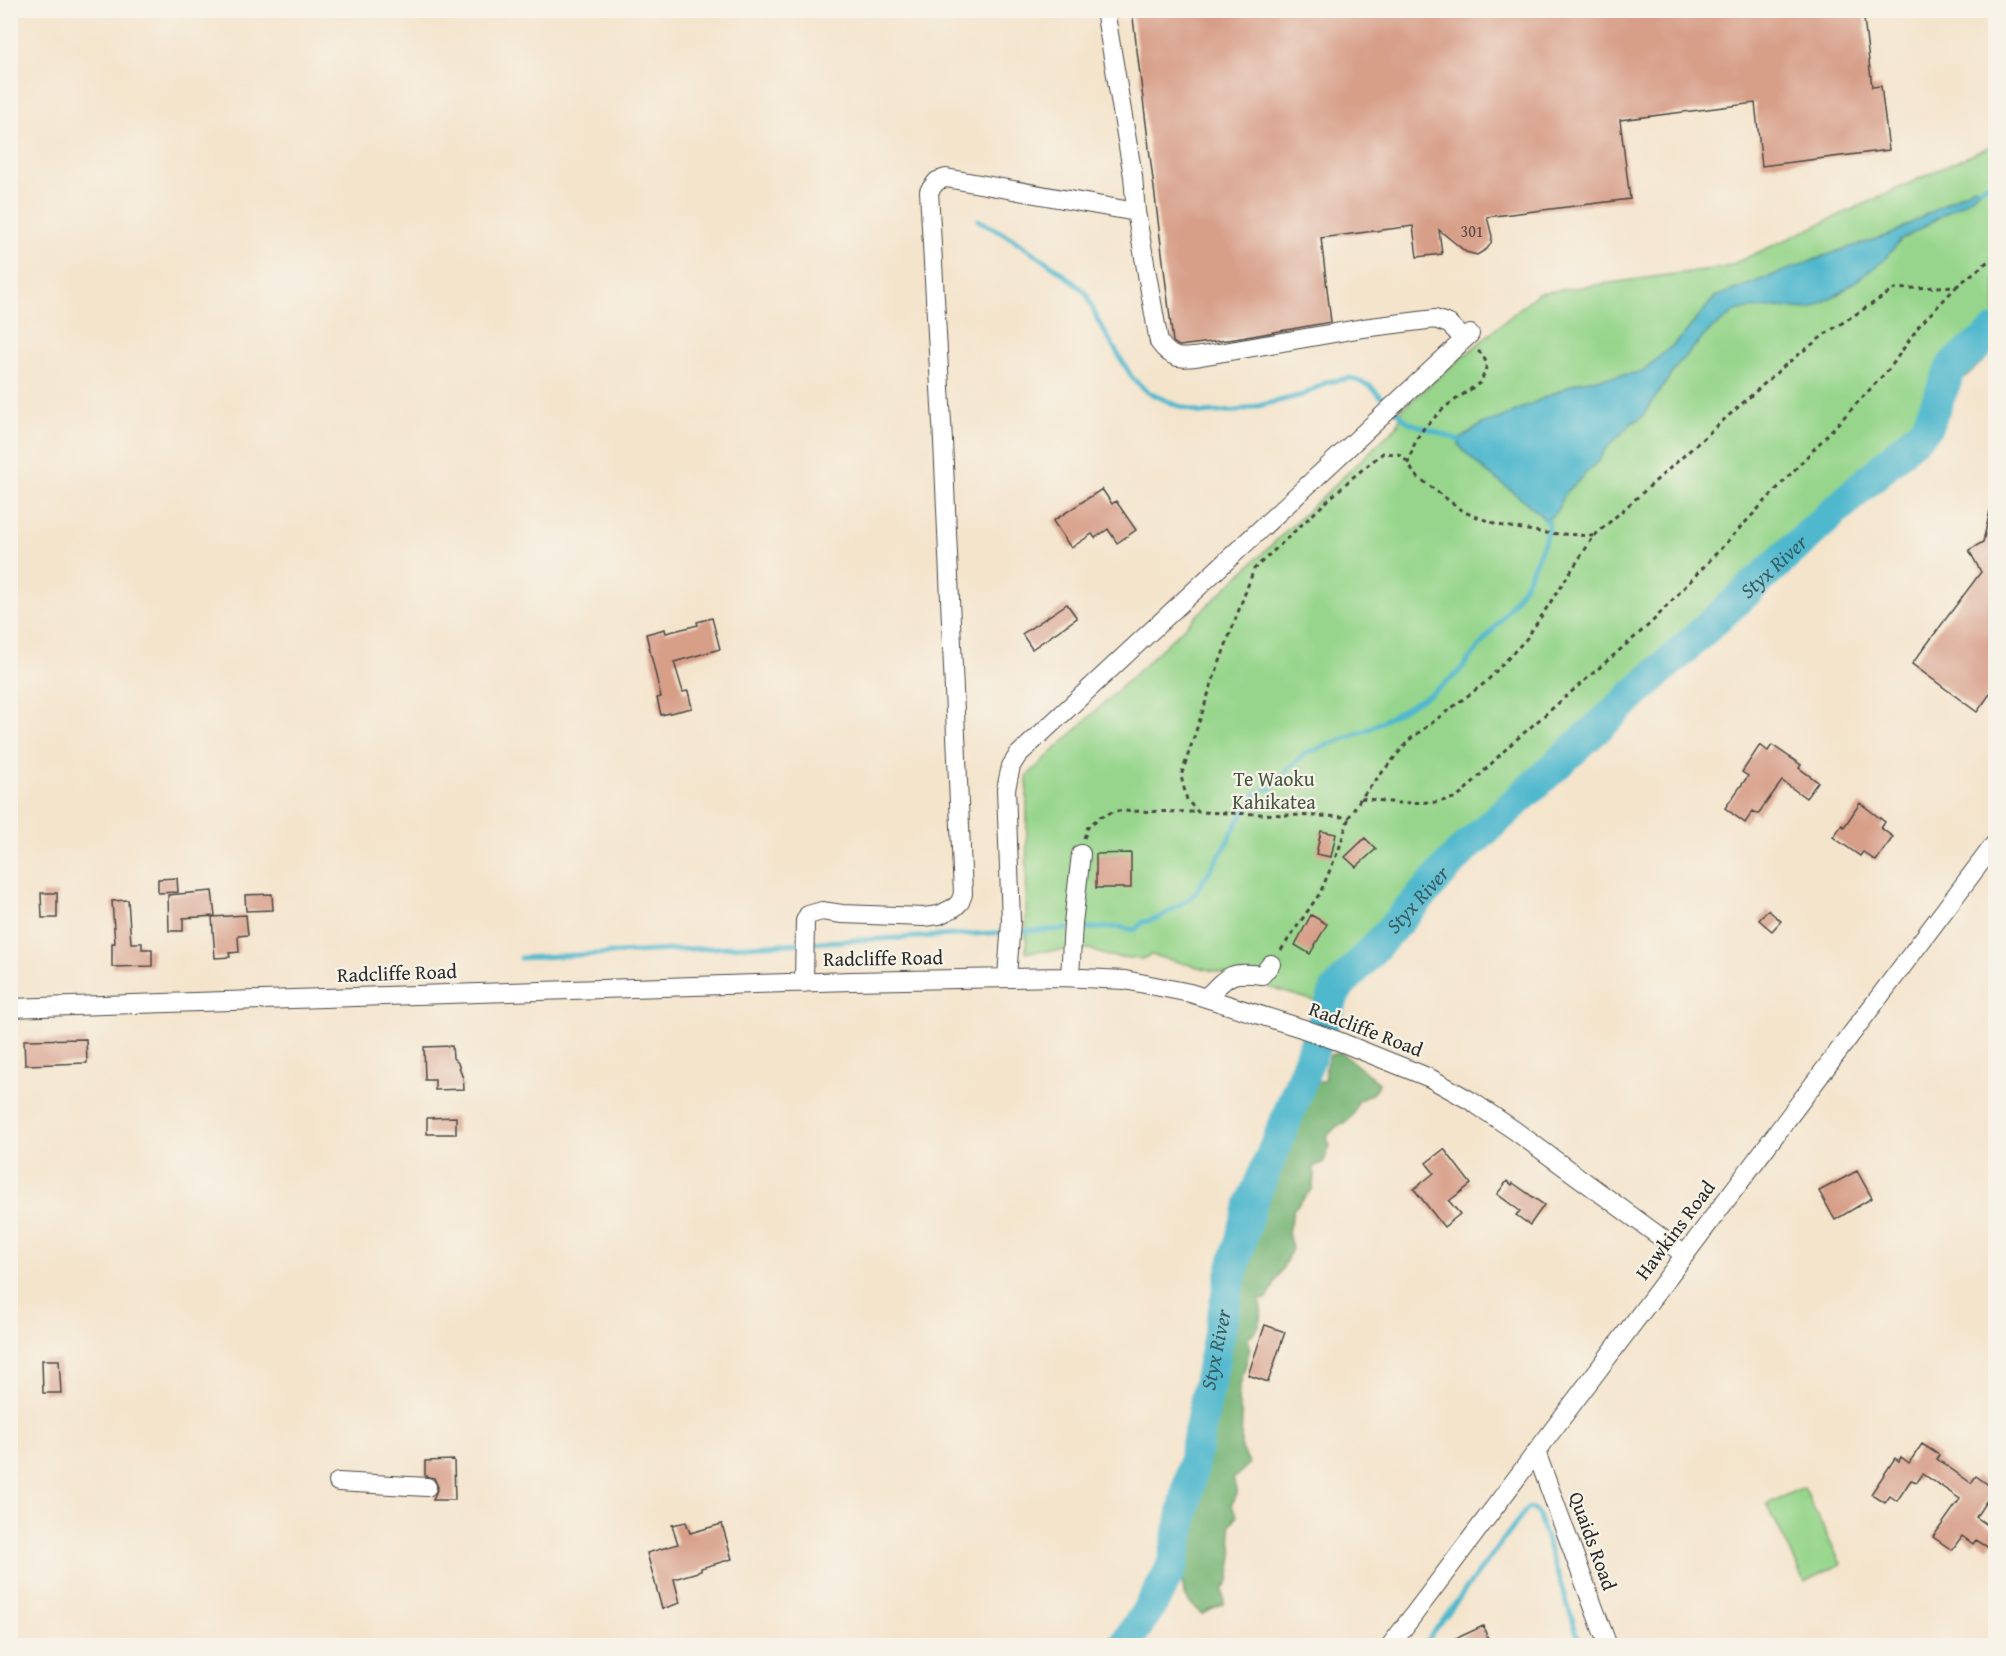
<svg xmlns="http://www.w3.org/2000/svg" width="2006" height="1656" font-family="'Gentium Book Plus',serif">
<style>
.green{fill:#96d58b;stroke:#60805b;stroke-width:1.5}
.forest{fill:#78b677;stroke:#527051;stroke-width:1.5}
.water{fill:#4fb8cd;stroke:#3d727c;stroke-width:1.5}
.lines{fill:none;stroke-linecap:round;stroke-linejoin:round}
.stream{stroke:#4fb8cd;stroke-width:5}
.river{stroke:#4fb8cd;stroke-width:32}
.building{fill:#d79e88}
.minor-casing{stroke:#494743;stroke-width:20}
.path{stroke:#494743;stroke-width:3;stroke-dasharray:4.5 4.5;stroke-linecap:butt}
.minor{stroke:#fff;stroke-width:18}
.labels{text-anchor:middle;stroke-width:4.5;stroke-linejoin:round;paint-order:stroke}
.number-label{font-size:16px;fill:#564842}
.park-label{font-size:20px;fill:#465643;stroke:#f7f3e8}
.street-label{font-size:20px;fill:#2b2b2b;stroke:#f7f3e8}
.water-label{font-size:21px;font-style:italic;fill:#385c64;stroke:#f7f3e8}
</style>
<rect width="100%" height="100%" fill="#f7f3e8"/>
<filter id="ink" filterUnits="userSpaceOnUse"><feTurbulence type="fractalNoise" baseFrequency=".0167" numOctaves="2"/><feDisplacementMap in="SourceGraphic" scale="12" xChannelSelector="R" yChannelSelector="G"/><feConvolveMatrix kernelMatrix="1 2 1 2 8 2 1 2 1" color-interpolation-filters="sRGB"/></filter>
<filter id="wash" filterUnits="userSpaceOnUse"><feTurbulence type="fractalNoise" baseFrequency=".008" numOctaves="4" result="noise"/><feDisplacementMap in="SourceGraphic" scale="24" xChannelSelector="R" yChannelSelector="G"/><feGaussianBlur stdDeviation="1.35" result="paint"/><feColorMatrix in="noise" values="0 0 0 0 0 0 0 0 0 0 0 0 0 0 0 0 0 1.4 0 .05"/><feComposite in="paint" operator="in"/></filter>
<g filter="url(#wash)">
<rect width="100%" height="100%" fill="#f4e4cc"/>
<path class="green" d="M1995 144V351L1911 424 1739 581 1317 1002 1229 975 1151 955 1142 959 1107 956 1090 949 1026 952 1027 776 1397 426 1403 408 1538 293 1726 267Z
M1803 1487 1841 1564 1805 1582 1767 1504Z"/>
<path class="forest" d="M1340 1052 1379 1083 1373 1093 1358 1101 1354 1113 1347 1122 1337 1126 1327 1136 1330 1147 1323 1163 1313 1167 1314 1174 1313 1188 1293 1210 1288 1232 1292 1249 1267 1299 1259 1300C1264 1315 1262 1328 1248 1337L1250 1348 1239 1390 1238 1402 1242 1415 1241 1446 1249 1464 1233 1479C1236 1489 1239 1496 1231 1504L1237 1516 1230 1525 1233 1556 1229 1581 1223 1590 1224 1604 1202 1614 1189 1602 1184 1593 1180 1564 1171 1545V1534L1178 1525 1189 1518V1513L1174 1502 1178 1464 1189 1461 1190 1449 1208 1426 1232 1328 1224 1311 1227 1291 1234 1282 1237 1272 1234 1258 1237 1226 1242 1219 1261 1206 1256 1194 1255 1178 1264 1151 1280 1141 1289 1125 1295 1108 1310 1085 1325 1080 1326 1066 1330 1055Z"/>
<path class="water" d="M1974 187 1980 189 1968 200 1901 240 1883 261 1840 293 1810 309 1775 307 1738 310 1709 331 1679 363 1642 417 1632 423 1604 451 1599 460 1565 494 1556 512 1546 521C1520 492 1484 476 1459 445V440L1482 424 1503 417 1578 382 1641 372 1680 339 1715 297 1838 251 1892 234Z"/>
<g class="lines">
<path class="stream" d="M1980 189 1996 180
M978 220 1013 239 1057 269 1086 293 1098 321 1133 379 1148 392 1176 405 1201 413 1237 411 1303 395 1327 382 1351 378 1370 386 1408 422 1459 440
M1077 929 1120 927 1135 930 1143 922 1159 918 1193 896 1223 850 1238 821 1257 793 1273 787 1289 768 1306 753 1367 730 1432 693 1458 673 1500 621 1525 585 1544 543 1549 523 1546 521
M521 958 1068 929
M1423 1646 1525 1511 1529 1508 1533 1509 1538 1514 1581 1646"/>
<path class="river" id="s1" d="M1124 1646C1142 1619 1160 1594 1173 1563L1231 1275 1251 1204 1282 1130 1336 990 1461 852 1926 428 1952 366 1996 331"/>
</g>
<g id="blocks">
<path class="building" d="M1132 10H1863L1872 87 1881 86 1889 150 1762 166 1755 103 1620 120 1630 199 1487 217 1492 236 1491 243 1487 249 1477 255 1466 252 1439 230 1442 254 1417 257 1413 226 1321 238 1331 322 1235 339 1179 346 1173 342Z
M1102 489 1112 504 1116 501 1136 530 1117 543 1108 529 1095 538 1092 534 1071 548 1053 521Z
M1990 511 1995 512V687L1977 712 1912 664 1981 572 1969 550 1983 542Z
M1067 604 1077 618 1032 649 1022 634Z
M712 618 720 649 674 662 683 692 688 691 692 708 661 715 657 698 661 697 646 634 665 629 666 633 698 625 697 622Z
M1760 745 1768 751 1772 745 1801 765 1799 768 1818 782 1806 798 1782 781 1758 814 1753 811 1745 823 1725 808 1748 776 1742 772Z
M1860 803 1885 822 1881 828 1893 837 1876 861 1863 852 1860 856 1833 837 1842 825 1844 827Z
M1321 831 1336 834 1331 857 1316 854Z
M1365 838 1376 849 1356 867 1345 857Z
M1131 853V888H1096V854Z
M177 878 178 892 158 893V879Z
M212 891 215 916 183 918V931H169L168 895Z
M41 893H57V918H42Z
M272 894 273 910 246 911 245 895Z
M128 900 131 943H142V949H152V966L112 967V943H115L112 901Z
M1768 910 1781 921 1772 931 1759 920Z
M246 915 248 935 238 936 239 952 229 953 230 957 215 958 212 917Z
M1311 915 1327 924 1310 954 1295 945Z
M86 1039 87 1063 25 1065 24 1040Z
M452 1046 453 1058 458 1063 462 1076H463L464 1089 435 1090V1080H425L424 1047Z
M456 1117V1134H427V1118Z
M1444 1149 1471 1184 1449 1201 1460 1214 1444 1227 1414 1189 1434 1173 1426 1163Z
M1857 1171 1872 1198 1835 1220 1819 1191Z
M1507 1181 1512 1185 1513 1183 1544 1205 1530 1225 1516 1215 1520 1211 1497 1194Z
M1265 1325 1285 1332 1268 1382 1248 1375Z
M42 1360H59L61 1393H43Z
M1922 1444 1939 1455 1937 1459 1971 1483 1976 1476 1994 1489 1976 1517 1995 1530V1539L1989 1548 1976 1540 1973 1544 1962 1536 1952 1550 1933 1537 1960 1499 1923 1474 1917 1482 1911 1480 1897 1501 1890 1496 1885 1503 1871 1494 1895 1458 1899 1461 1901 1457 1909 1463Z
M454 1460 455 1500H433L438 1487 434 1478 425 1476V1461Z
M686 1522 690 1533 722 1524 732 1559 701 1568V1571L674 1579 680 1603 662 1609 647 1553 678 1544 672 1525Z
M1483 1626 1491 1646H1440Z"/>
</g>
</g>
<g filter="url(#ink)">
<use href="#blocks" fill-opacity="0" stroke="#494743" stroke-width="1.5"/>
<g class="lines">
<defs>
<path id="minor" d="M1105 10 1133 176 1136 212 1159 342C1172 360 1180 359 1201 356L1363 328 1435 319 1449 324 1464 339
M1070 977 1073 923 1081 854
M1007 978 1011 921 1006 789 1011 766 1018 755 1470 334
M804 983 805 921 808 915 822 911 842 914 924 917 939 915 955 907 960 902 963 894 943 441 929 191 937 181 946 178 1136 212
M1206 998C1228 975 1230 971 1262 975L1271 964
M10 1008 851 981 1062 977 1125 980 1190 993 1301 1028 1338 1041 1430 1078 1471 1101 1514 1130 1685 1255
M1536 1452 1608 1646
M338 1482 427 1487
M1390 1646 1996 842"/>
</defs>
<use href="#minor" class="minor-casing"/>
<path class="path" d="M1478 351 1483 355 1487 365 1481 382 1445 407 1424 428 1416 440 1408 462 1414 474 1464 512 1499 525 1546 533 1594 536
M1408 462 1398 454 1383 453 1352 478 1254 569 1213 680 1181 776 1187 800 1198 812 1349 817 1361 798 1409 740 1486 682 1527 638 1594 536 1784 366 1828 332 1895 289 1957 286 1996 255
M1361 798 1397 803 1438 802 1458 797 1510 745 1651 623 1890 368 1919 326 1957 286
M1084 838 1088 827 1100 817 1115 811 1197 812
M1281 950 1320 893 1339 849 1349 817"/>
<use href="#minor" class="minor"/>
</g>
</g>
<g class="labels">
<g class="number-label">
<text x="1472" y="237">301</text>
</g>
<g class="park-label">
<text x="1274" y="786">Te Waoku<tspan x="1274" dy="23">Kahikatea</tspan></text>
</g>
<g class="street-label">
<text transform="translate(883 958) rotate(-1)" y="7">Radcliffe Road</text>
<text transform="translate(397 973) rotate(-2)" y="7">Radcliffe Road</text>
<text transform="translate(1366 1029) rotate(21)" y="7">Radcliffe Road</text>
<text transform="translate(1675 1230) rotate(-53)" y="7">Hawkins Road</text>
<text transform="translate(1593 1541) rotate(70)" y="7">Quaids Road</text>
</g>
<g class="water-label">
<text dy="7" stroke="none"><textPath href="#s1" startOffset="1304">Styx River</textPath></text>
<text dy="7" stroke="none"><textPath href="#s1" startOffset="816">Styx River</textPath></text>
<text dy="7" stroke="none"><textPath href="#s1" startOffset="314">Styx River</textPath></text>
</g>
</g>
<rect width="2006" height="1656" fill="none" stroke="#f7f3e8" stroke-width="36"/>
</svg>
